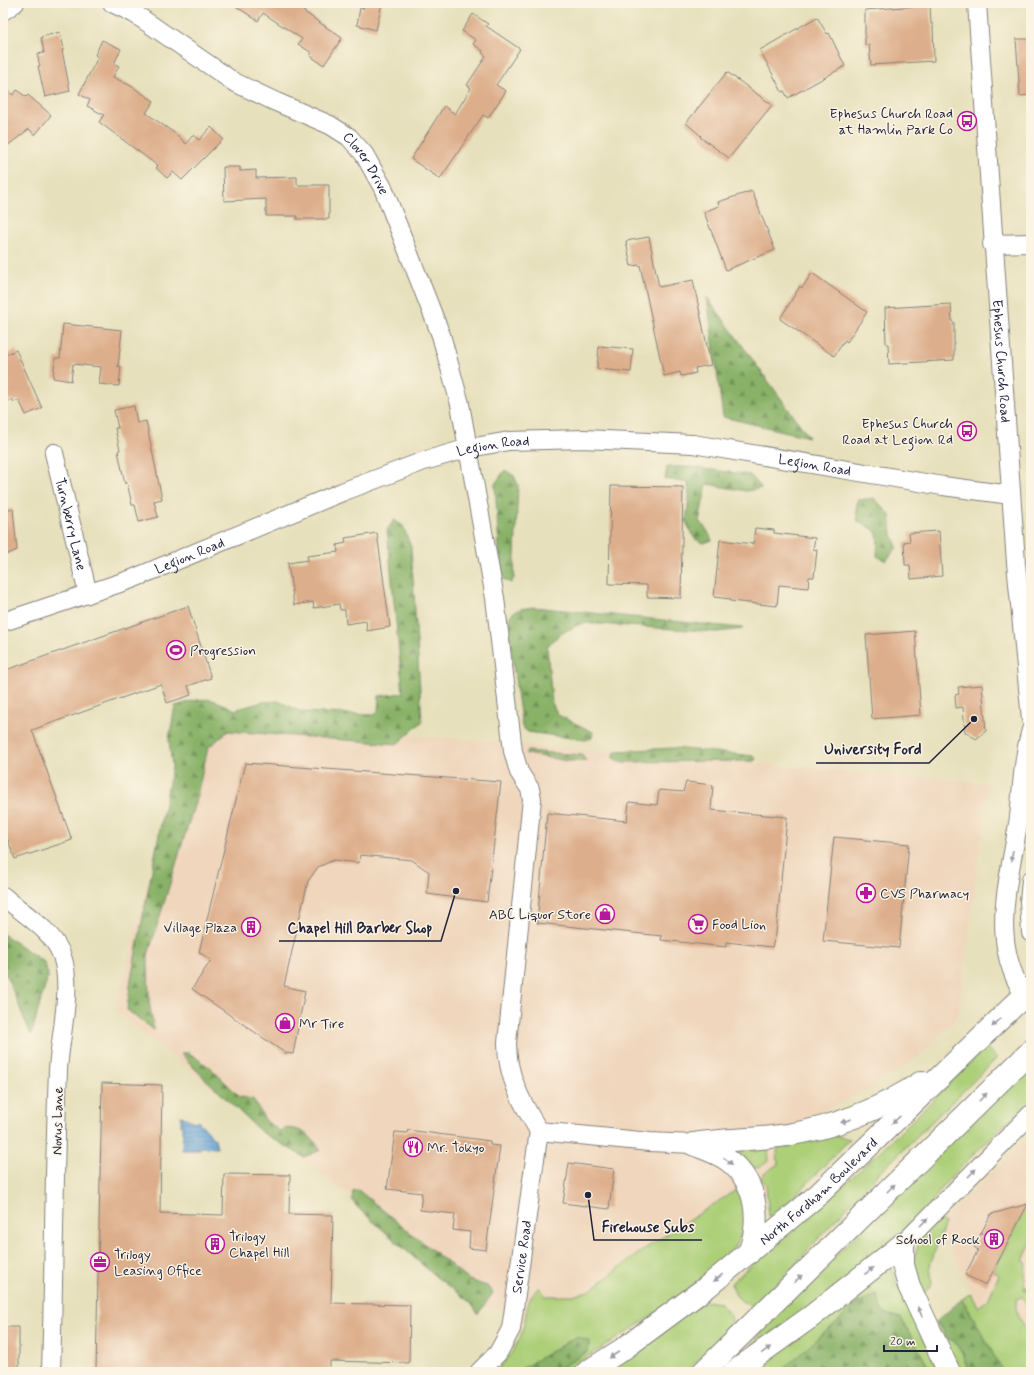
<svg xmlns="http://www.w3.org/2000/svg" width="1034" height="1375" font-family="Mynerve,sans-serif">
<style>
.built{fill:#efd6bc}
.grass{fill:#accf78;stroke:#67785a}
.forest{fill:url(#forest-firs);stroke:#566a52}
.water{fill:url(#water-rules);stroke:#426288}
.building{fill:#ddae8b}
.lines{fill:none;stroke-linecap:round;stroke-linejoin:round}
.minor-casing{stroke:#84817c;stroke-width:20}
.major-casing{stroke:#84817c;stroke-width:24}
.highway-casing{stroke:#84817c;stroke-width:24}
.minor{stroke:#fff;stroke-width:18}
.major{stroke:#fff;stroke-width:22}
.highway{stroke:#fff;stroke-width:22}
.oneway{fill:#9c9ca7}
.labels{text-anchor:middle;stroke-width:3;stroke-linejoin:round;paint-order:stroke}
.poi-label{font-size:14px;fill:#22223b;stroke:#fcf5e5;text-anchor:start}
.street-label{font-size:14px;fill:#22223b;stroke:#fcf5e5}
.leader{fill:none;stroke:#22223b;stroke-width:1.5}
.callout-dot{fill:#22223b;stroke:#fcf5e5;stroke-width:1.5}
.callout-label{font-size:15px;text-anchor:middle;font-weight:bold;fill:#22223b;stroke:#fcf5e5;stroke-width:3;stroke-linejoin:round;paint-order:stroke}
</style>
<defs>
<pattern id="forest-firs" width="22" height="20" patternUnits="userSpaceOnUse"><rect width="22" height="20" fill="#89b268"/><path d="M5 1l3.5 6h-7zM16 11l3.5 6h-7z" fill="#709057"/></pattern>
<pattern id="water-rules" width="6" height="5" patternUnits="userSpaceOnUse"><rect width="6" height="5" fill="#61a1d4"/><path d="M0 2.5h6" fill="none" stroke="#5083ad"/></pattern>
</defs>
<rect width="100%" height="100%" fill="#fcf5e5"/>
<filter id="ink" filterUnits="userSpaceOnUse"><feTurbulence type="fractalNoise" baseFrequency=".025" numOctaves="2"/><feDisplacementMap in="SourceGraphic" scale="8" xChannelSelector="R" yChannelSelector="G"/><feConvolveMatrix kernelMatrix="1 2 1 2 8 2 1 2 1" color-interpolation-filters="sRGB"/></filter>
<filter id="wash" filterUnits="userSpaceOnUse"><feTurbulence type="fractalNoise" baseFrequency=".012" numOctaves="4" result="noise"/><feDisplacementMap in="SourceGraphic" scale="16" xChannelSelector="R" yChannelSelector="G"/><feGaussianBlur stdDeviation="0.9" result="paint"/><feColorMatrix in="noise" values="0 0 0 0 0 0 0 0 0 0 0 0 0 0 0 0 0 1.4 0 .05"/><feComposite in="paint" operator="in"/></filter>
<g filter="url(#wash)">
<rect width="100%" height="100%" fill="#e7e0bc"/>
<path class="built" d="M191 717 988 783 958 1017 918 1057 869 1089 809 1118 795 1174 568 1326 488 1306 115 1011Z
M1031 1135V1372H1014L937 1225Z"/>
<path class="grass" d="M986 1047 997 1058 870 1182 756 1307C744 1305 733 1296 731 1284L735 1279C824 1207 906 1128 986 1047Z
M1031 1064V1099L969 1159 944 1185 928 1208 915 1220 818 1303 751 1346 778 1312Z
M831 1135 850 1139 775 1216 769 1217 766 1184 760 1180 764 1174 778 1164 777 1151 781 1144 789 1147 788 1144Z
M756 1146 768 1147 769 1161 758 1168 752 1167 740 1154 742 1149 753 1147 754 1152H756Z
M736 1190 741 1191C743 1202 748 1213 745 1226 741 1238 731 1253 722 1261 676 1304 616 1339 563 1372H554L587 1352 576 1337 516 1372H496C504 1363 512 1353 518 1342 527 1327 524 1294 540 1288L544 1293V1296H573L589 1291 646 1248Z
M1024 1211 1031 1219V1242L1023 1261 1026 1262 1024 1290H1026V1286L1031 1294V1323L1025 1300 1022 1298 1016 1299V1308L1020 1319 1031 1338V1372H1003L978 1326 962 1299 971 1293 978 1307 988 1300 999 1275 993 1272Z
M940 1220 945 1223 930 1265 932 1283 924 1294C921 1288 915 1281 914 1275 911 1256 922 1227 940 1220Z
M890 1263 898 1286 940 1372H931L901 1318 780 1372H747Z
M704 1301 720 1303 731 1316 732 1322 725 1333 686 1372H602Z
M936 1322 941 1326 947 1338 954 1341 962 1353 969 1372H956Z"/>
<path class="forest" d="M707 297 809 437 723 417Z
M667 467H691L750 475 762 488 746 491 707 484 699 521 707 530 712 540 704 543 695 539 686 522 689 497 688 483 665 479Z
M505 470 514 476 518 485 514 578 511 583 501 578 495 484Z
M874 498 890 515 892 534 897 547 886 561 877 556C878 532 881 531 858 522L856 510 858 500Z
M394 520 403 526 411 547 422 722 397 744 228 731 208 748 196 799 148 955 149 1001 154 1030 127 1010 131 978 172 767 169 740 175 706C203 698 208 695 235 710L262 702 278 701 302 712 374 715 378 711 379 696 403 693 387 530Z
M533 607 742 628 743 629 717 632 583 623C569 629 556 635 547 647L552 703 558 715 593 732 592 738 585 740 528 732 522 727 507 622C512 609 520 609 533 607Z
M674 748 754 756 756 759 754 761 619 762 612 757 616 751Z
M527 751 582 755 586 761H568L526 754Z
M3 934 44 962 48 976 31 1035 3 967Z
M181 1053H189L212 1069 240 1097 253 1099 266 1121 280 1131 284 1128C303 1128 311 1136 321 1150L304 1157 261 1132 194 1068Z
M358 1190 469 1280 487 1286 493 1293 478 1314 471 1303 435 1276 358 1208 352 1200 353 1191Z
M876 1294 883 1313 901 1318 931 1372H780L858 1303Z
M962 1299 978 1326 1003 1372H969L962 1353 954 1341 947 1338 941 1326 936 1322Z
M576 1337 590 1341 587 1352 554 1372H516Z"/>
<path class="water" d="M181 1116 195 1122 197 1120 210 1133 213 1139 215 1138 217 1148 200 1147V1150H182L183 1126H181Z"/>
<g id="blocks">
<path class="building" d="M231 3H308L303 11 342 38 324 65 310 56 312 53 298 44 302 39 263 13 258 21Z
M364 3H382L376 30 357 25 360 8 363 9Z
M930 5 931 24H933L934 61 871 65 869 45H865V10Z
M473 14 488 24 486 26 520 49 496 85 506 91 488 118 483 115 440 179 411 159 444 106 455 114 471 88 467 85 486 56 482 53 483 51 473 44 476 40 462 31Z
M817 17 827 34 829 33 845 66 788 98 784 91 782 92 760 50Z
M60 32 64 49 62 50 70 91 45 97 38 66H40L37 54 44 53 41 37Z
M1016 39H1031V95L1020 96Z
M102 40 121 49 114 64 119 66 113 77 131 86 154 101 146 113 177 135 186 144 193 135 199 140 211 127 223 139 182 180 173 172 167 178 156 168 158 166 99 122 104 115 87 106 90 100 79 94 98 57 95 55Z
M727 72 772 105 729 158 700 137 701 136 686 123Z
M3 86 13 95 17 90 26 97 28 95 51 115 35 135 29 129 3 149Z
M223 167H240V171L256 170V178L297 177V185H329V219H297V216H266V199L224 201Z
M752 191 775 250 726 270 704 212 719 206 718 202Z
M649 237 659 287 693 280 711 365 695 368 696 373 681 376 680 372 664 376 640 265 631 266 626 241Z
M812 273 867 312 847 342 845 340 834 356 780 319 800 286 802 288Z
M951 304 952 322H954V360L889 364 888 344H886L885 308Z
M63 324 122 330 118 367 121 366 119 386 99 384 101 367 73 364 71 381 53 378 55 358H60Z
M599 346 633 349 631 372 597 369Z
M16 350 42 408 26 415 19 400 14 402 12 399 3 404V356Z
M134 406 137 423 146 421 162 499 154 501 158 517 139 522 135 505H132L127 482 125 484 118 451 120 450 115 428H118L114 410Z
M611 486 683 487 681 598 647 597V585L609 584Z
M3 509H13L17 550 3 556Z
M755 528 774 530V533L815 538 813 549 817 550 814 577H809L808 588 779 585 777 606 730 601V599L714 597 720 540 753 544Z
M939 531 942 576 911 579 910 565H905L904 542 910 541 909 533Z
M377 533 390 627 367 631 366 621 346 624 345 610H340L339 604 314 608 313 602 294 605 288 563 308 560 307 556 338 552 337 545 346 543 345 538Z
M188 606 211 678 188 686 191 695 167 703 161 684 32 730 72 840 15 859 3 827V671Z
M915 631 921 715 872 719 866 635Z
M982 685 986 731 976 739 965 732 963 707 956 708 955 695 959 694 958 687Z
M245 763 501 782 487 902 427 894 429 872 412 860 360 855 359 863 334 860 318 867 308 881 284 986 305 991 293 1054 285 1053 192 989 211 960 199 952Z
M686 782 713 785 711 810 787 817 776 934 772 947 726 942V947L661 940 662 936 537 923 547 813 627 821 629 802 657 805 659 790 683 792Z
M834 837 909 844 899 948 823 941Z
M102 1083 162 1085 160 1213 223 1215 224 1174 290 1175 289 1214 333 1215 331 1303 410 1305 409 1363 330 1361V1372H96Z
M408 1130 490 1141V1145L500 1146 486 1250 469 1248 470 1232 453 1230 455 1214 420 1210 422 1193 387 1189 395 1132 407 1133Z
M569 1163 614 1169 609 1209 563 1203Z
M1028 1204 986 1285 965 1275 978 1250 974 1247 991 1214Z
M3 1327H19V1372H3Z"/>
</g>
</g>
<g filter="url(#ink)">
<use href="#blocks" fill-opacity="0" stroke="#84817c" stroke-width="1"/>
<g class="lines">
<defs>
<g id="minor">
<path id="s1" d="M112 3 135 14 234 82 274 101 330 125 349 137 364 154 383 188 441 335 460 404 495 598 513 751 519 772 530 789 532 799 507 1043C507 1077 522 1103 539 1131"/>
<path id="s2" d="M977 3 1016 563 1031 719"/>
<path d="M3 11 15 3"/>
<path d="M992 244 1031 243"/>
<path id="s3" d="M54 453 88 594"/>
<path id="s4" d="M3 622 132 579 342 492 424 461 469 448 509 441 583 439 693 444 943 486 1011 495"/>
<path d="M1031 730C1023 758 1022 788 1019 817 1010 883 985 944 1031 1005"/>
<path d="M1031 880 1029 902 1031 933"/>
<path d="M3 896C22 913 53 930 62 956 73 989 60 1035 58 1070 54 1171 54 1271 51 1372"/>
<path d="M539 1131 650 1142 693 1144"/>
<path d="M903 1244 1031 1114"/>
<path id="s5" d="M479 1372 498 1353 511 1329 539 1131"/>
</g>
<path id="major" d="M903 1244V1265L909 1286 949 1372"/>
<g id="highway">
<path d="M693 1144C725 1139 756 1140 787 1135 837 1127 881 1109 922 1082"/>
<path d="M693 1144C705 1149 719 1153 729 1161 758 1183 761 1222 749 1253"/>
<path id="s6" d="M587 1372 626 1347 707 1287 819 1194 1031 989"/>
<path d="M703 1372 1031 1051"/>
<path d="M734 1372 812 1316 903 1244"/>
</g>
</defs>
<use href="#minor" class="minor-casing"/>
<use href="#major" class="major-casing"/>
<use href="#highway" class="highway-casing"/>
<use href="#minor" class="minor"/>
<use href="#major" class="major"/>
<use href="#highway" class="highway"/>
</g>
<defs><path id="oneway-solid" d="M-6-.8H1V-3.2L6.5 0L1 3.2V.8H-6Z"/></defs>
<g class="oneway">
<use href="#oneway-solid" transform="translate(1012 856) rotate(100)"/>
<use href="#oneway-solid" transform="translate(996 1023) rotate(136)"/>
<use href="#oneway-solid" transform="translate(983 1097) rotate(-45)"/>
<use href="#oneway-solid" transform="translate(896 1120) rotate(136)"/>
<use href="#oneway-solid" transform="translate(846 1121) rotate(161)"/>
<use href="#oneway-solid" transform="translate(728 1161) rotate(38)"/>
<use href="#oneway-solid" transform="translate(972 1173) rotate(-46)"/>
<use href="#oneway-solid" transform="translate(891 1188) rotate(-45)"/>
<use href="#oneway-solid" transform="translate(924 1222) rotate(-46)"/>
<use href="#oneway-solid" transform="translate(869 1271) rotate(-38)"/>
<use href="#oneway-solid" transform="translate(718 1278) rotate(141)"/>
<use href="#oneway-solid" transform="translate(798 1279) rotate(-45)"/>
<use href="#oneway-solid" transform="translate(920 1312) rotate(-115)"/>
<use href="#oneway-solid" transform="translate(766 1350) rotate(-36)"/>
<use href="#oneway-solid" transform="translate(614 1355) rotate(147)"/>
</g>
</g>
<defs>
<symbol id="bus-ring" viewBox="-11 -11 22 22"><circle r="9.5" fill="#fcf5e5" stroke="#b5179e" stroke-width="1.5"/><path d="M-5-6H5V4H4V6H2V4H-2V6H-4V4H-5ZM-3.5-4V0h7V-4ZM-3.5 1.2v1.5H-2V1.2ZM2 1.2v1.5H3.5V1.2Z" fill="#b5179e"/></symbol>
<symbol id="stadium-ring" viewBox="-11 -11 22 22"><circle r="9.5" fill="#fcf5e5" stroke="#b5179e" stroke-width="1.5"/><path d="M0-5a6.5 5 0 1 0 0 10a6.5 5 0 1 0 0-10ZM-3.5-1.8h7v3.6h-7Z" fill="#b5179e"/></symbol>
<symbol id="pharmacy-ring" viewBox="-11 -11 22 22"><circle r="9.5" fill="#fcf5e5" stroke="#b5179e" stroke-width="1.5"/><path d="M-2-6h4v4h4v4h-4v4h-4v-4h-4v-4h4Z" fill="#b5179e"/></symbol>
<symbol id="shop-ring" viewBox="-11 -11 22 22"><circle r="9.5" fill="#fcf5e5" stroke="#b5179e" stroke-width="1.5"/><path d="M-5-2.5h2.3a2.7 3.5 0 0 1 5.4 0H5L5.5 6h-11ZM-1.5-2.5h3a1.5 2.3 0 0 0-3 0Z" fill="#b5179e"/></symbol>
<symbol id="supermarket-ring" viewBox="-11 -11 22 22"><circle r="9.5" fill="#fcf5e5" stroke="#b5179e" stroke-width="1.5"/><path d="M-6-5.5h2.5l.6 2H6L4.5 2H-2.5L-4.4-4H-6ZM-1.5 3.2a1.3 1.3 0 1 0 .1 0ZM3 3.2a1.3 1.3 0 1 0 .1 0Z" fill="#b5179e"/></symbol>
<symbol id="building-ring" viewBox="-11 -11 22 22"><circle r="9.5" fill="#fcf5e5" stroke="#b5179e" stroke-width="1.5"/><path d="M-4-6H4V6H1V3H-1V6H-4ZM-2.5-4.3h1.7v1.8h-1.7ZM.8-4.3h1.7v1.8H.8ZM-2.5-1h1.7V.8h-1.7ZM.8-1h1.7V.8H.8Z" fill="#b5179e"/></symbol>
<symbol id="restaurant-ring" viewBox="-11 -11 22 22"><circle r="9.5" fill="#fcf5e5" stroke="#b5179e" stroke-width="1.5"/><path d="M-5-6h1v4h1v-4h1v4h1v-4h1v5L-1.5 .5V6h-2V.5L-5-1ZM5-6V6H3V1.5H1.5Q1.5-4 5-6Z" fill="#b5179e"/></symbol>
<symbol id="office-ring" viewBox="-11 -11 22 22"><circle r="9.5" fill="#fcf5e5" stroke="#b5179e" stroke-width="1.5"/><path d="M-6-3h4V-5.5h4V-3h4V5H-6ZM-1-4.5V-3h2v-1.5ZM-6 0V1H6V0Z" fill="#b5179e"/></symbol>
</defs>
<g fill-rule="evenodd">
<use href="#bus-ring" x="956" y="110" width="22" height="22"/>
<use href="#bus-ring" x="956" y="420" width="22" height="22"/>
<use href="#stadium-ring" x="165" y="639" width="22" height="22"/>
<use href="#pharmacy-ring" x="855" y="882" width="22" height="22"/>
<use href="#shop-ring" x="594" y="903" width="22" height="22"/>
<use href="#supermarket-ring" x="687" y="913" width="22" height="22"/>
<use href="#building-ring" x="240" y="916" width="22" height="22"/>
<use href="#shop-ring" x="274" y="1012" width="22" height="22"/>
<use href="#restaurant-ring" x="402" y="1136" width="22" height="22"/>
<use href="#building-ring" x="983" y="1228" width="22" height="22"/>
<use href="#building-ring" x="204" y="1233" width="22" height="22"/>
<use href="#office-ring" x="89" y="1251" width="22" height="22"/>
</g>
<g class="labels">
<g class="poi-label">
<text x="953" y="118" text-anchor="end">Ephesus Church Road<tspan x="953" dy="16">at Hamlin Park Co</tspan></text>
<text x="953" y="428" text-anchor="end">Ephesus Church<tspan x="953" dy="16">Road at Legion Rd</tspan></text>
<text x="190" y="655">Progression</text>
<text x="880" y="898">CVS Pharmacy</text>
<text x="591" y="919" text-anchor="end">ABC Liquor Store</text>
<text x="712" y="929">Food Lion</text>
<text x="237" y="932" text-anchor="end">Village Plaza</text>
<text x="299" y="1028">Mr Tire</text>
<text x="427" y="1152">Mr. Tokyo</text>
<text x="229" y="1241">Trilogy<tspan x="229" dy="16">Chapel Hill</tspan></text>
<text x="980" y="1244" text-anchor="end">School of Rock</text>
<text x="114" y="1259">Trilogy<tspan x="114" dy="16">Leasing Office</tspan></text>
</g>
<g class="street-label">
<text dy="5" stroke="none"><textPath href="#s1" startOffset="305">Clover Drive</textPath></text>
<text dy="5" stroke="none"><textPath href="#s2" startOffset="359">Ephesus Church Road</textPath></text>
<text dy="5" stroke="none"><textPath href="#s4" startOffset="522">Legion Road</textPath></text>
<text dy="5" stroke="none"><textPath href="#s4" startOffset="846">Legion Road</textPath></text>
<text dy="5" stroke="none"><textPath href="#s3" startOffset="73">Turnberry Lane</textPath></text>
<text dy="5" stroke="none"><textPath href="#s4" startOffset="198">Legion Road</textPath></text>
<text transform="translate(57 1121) rotate(-89)" y="5">Novus Lane</text>
<text dy="5" stroke="none"><textPath href="#s6" startOffset="294">North Fordham Boulevard</textPath></text>
<text dy="5" stroke="none"><textPath href="#s5" startOffset="127">Service Road</textPath></text>
</g>
</g>
<path class="leader" d="M974 719L929 763H816M456 891L441 941H279M588 1195L594 1240H702"/>
<g class="callout-dot">
<circle cx="974" cy="719" r="4"/>
<circle cx="456" cy="891" r="4"/>
<circle cx="588" cy="1195" r="4"/>
</g>
<g class="callout-label">
<text x="873" y="754">University Ford</text>
<text x="360" y="933">Chapel Hill Barber Shop</text>
<text x="648" y="1232">Firehouse Subs</text>
</g>
<rect width="1034" height="1375" fill="none" stroke="#fcf5e5" stroke-width="16"/>
<path d="M884 1345v6h53v-6" fill="none" stroke="#22223b" stroke-width="2"/>
<text x="890" y="1345" font-size="12" fill="#22223b" stroke="#fcf5e5" stroke-width="3" paint-order="stroke">20 m</text>
</svg>
